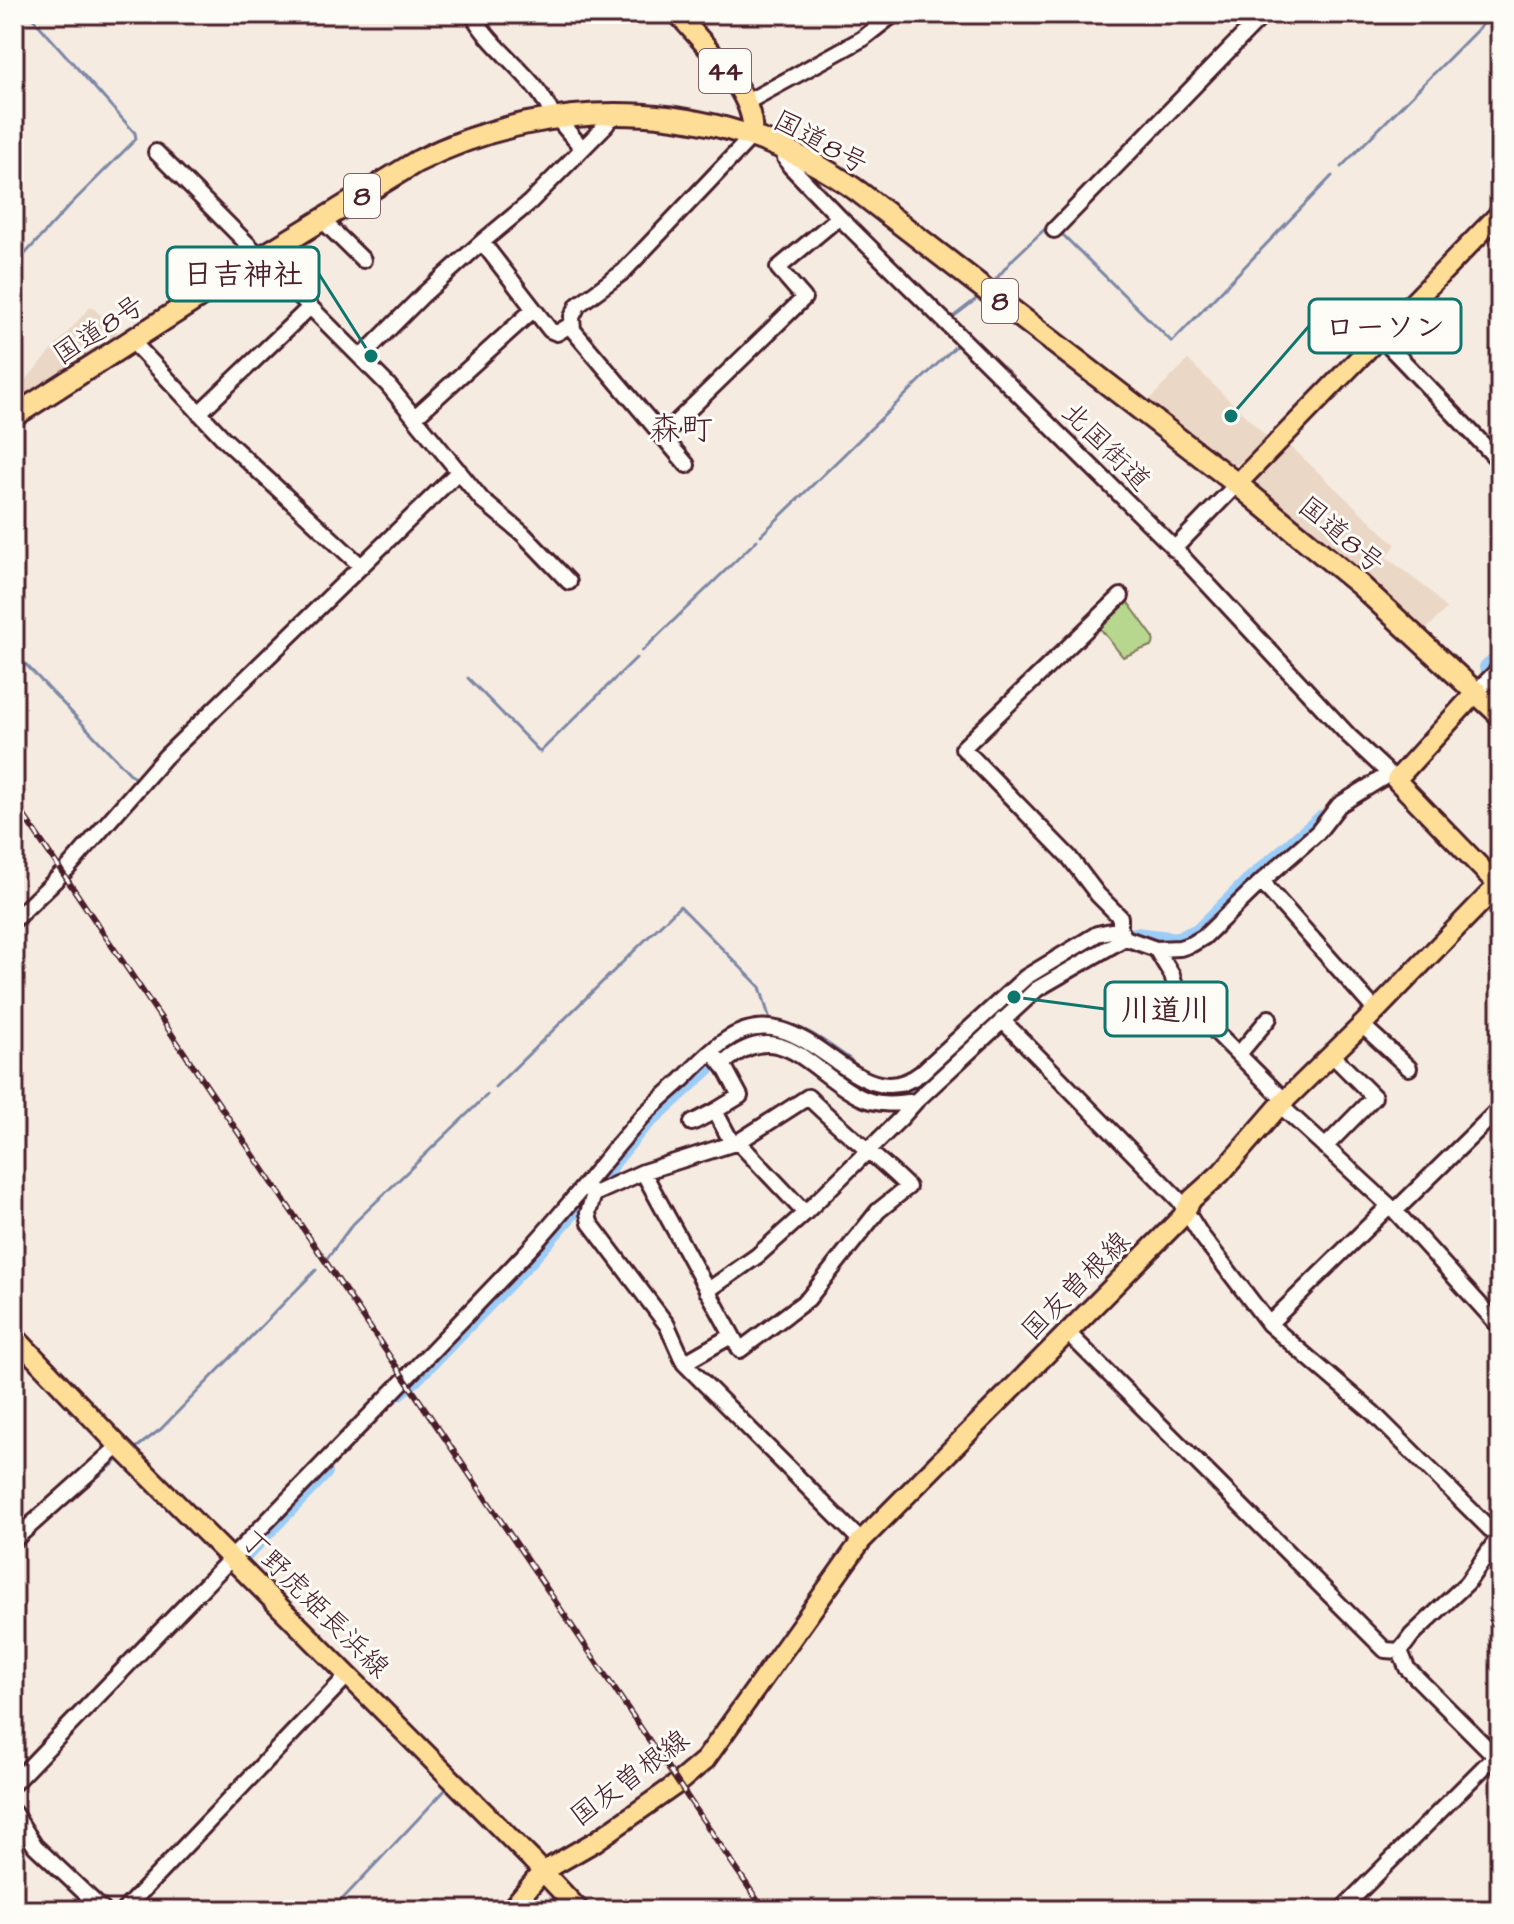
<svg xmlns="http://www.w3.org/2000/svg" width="1514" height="1924" font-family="'Architects Daughter','Klee One',sans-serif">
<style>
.built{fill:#ebd7c5}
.green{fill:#b7d68e;stroke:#807a5c;stroke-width:2}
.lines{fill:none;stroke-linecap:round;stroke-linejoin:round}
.stream{stroke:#7b87a6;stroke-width:3}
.river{stroke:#9bcdf8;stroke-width:16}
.minor-casing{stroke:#4a1f2b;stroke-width:20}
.major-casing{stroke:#4a1f2b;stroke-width:24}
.highway-casing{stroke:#4a1f2b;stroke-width:26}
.minor{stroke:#fdfcf7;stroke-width:14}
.major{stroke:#fedd96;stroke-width:18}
.highway{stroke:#fedd96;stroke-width:20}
.rail-casing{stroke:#4a1f2b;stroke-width:6}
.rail{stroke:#fdfcf7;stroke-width:3;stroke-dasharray:9;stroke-linecap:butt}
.labels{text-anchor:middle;stroke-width:6;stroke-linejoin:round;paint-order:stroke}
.shield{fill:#fdfcf7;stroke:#806168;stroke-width:2}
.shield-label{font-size:26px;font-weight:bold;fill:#4a1f2b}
.street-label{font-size:28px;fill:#4a1f2b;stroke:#fdfcf7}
.quarter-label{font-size:32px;fill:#4a1f2b;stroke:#fdfcf7}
.leader{fill:none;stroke:#0f766e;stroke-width:3}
.callout-dot{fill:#0f766e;stroke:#fdfcf7;stroke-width:3}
.callout{fill:#fdfcf7;stroke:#0f766e;stroke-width:3}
.callout-label{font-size:30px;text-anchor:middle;font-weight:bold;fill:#4a1f2b}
</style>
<rect width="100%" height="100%" fill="#f5ebe0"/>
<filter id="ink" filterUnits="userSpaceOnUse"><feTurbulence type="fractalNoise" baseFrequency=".0125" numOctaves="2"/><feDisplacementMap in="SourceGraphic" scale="16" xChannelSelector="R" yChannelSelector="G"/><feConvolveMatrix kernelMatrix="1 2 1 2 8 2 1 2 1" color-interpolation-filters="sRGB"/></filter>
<g filter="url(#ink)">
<path class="built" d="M91 306 124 338 19 399 14 393Z
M1188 360 1268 438 1243 464 1233 465 1216 458 1146 403Z
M1287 443 1396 545 1386 557 1430 591 1446 609 1424 632 1267 499 1258 487 1256 477Z"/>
<path class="green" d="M1124 597 1154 638 1153 645 1123 657 1096 623Z"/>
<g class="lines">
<path class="stream" d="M1341 167 1486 21
M1061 233 1172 342 1332 176
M14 266 70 205 136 139 135 133 29 14
M992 284 1013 259 1048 226
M949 320 979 297
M761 535 959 343
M642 651 757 540
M14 652 136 780
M468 678 540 752 636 658
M495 1087 680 906 760 987 770 1020C802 1023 826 1042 851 1060L849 1063
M326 1260 352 1225 487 1095
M132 1451 161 1429 316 1270
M67 1502 116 1462
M242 1556 460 1774
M340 1910 336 1906 448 1787"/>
<path class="river" d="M1487 667 1500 656
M1135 935 1178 940 1200 930 1249 881 1322 818
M1004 1006 1031 984 1113 936
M595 1184 640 1129 729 1048C815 1003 843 1121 911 1089 922 1084 930 1074 940 1065
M397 1393 415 1379 532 1258 583 1200
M243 1557 325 1472"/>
<defs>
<path id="minor" d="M472 14C493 52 537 76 553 117
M747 102 862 39 894 14
M556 117 582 148
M787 149 785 158 790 166 839 217 1174 548 1349 736 1396 780
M156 152 388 385 482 500 523 534 569 582
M322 220 363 260
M1054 230 1264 14
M482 242 529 203 606 125 614 113
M1380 337 1500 462
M131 340 224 439 361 566
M361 357 423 295 482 242 550 330 557 333 572 324
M199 413 310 307
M416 416 533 310
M662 436 804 298 778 268 839 217
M687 465 573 330 572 317 578 305 623 272 752 136
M1174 549 1237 484
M1477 691 1500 668
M1263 880 1268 889 1376 1011
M14 920 68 868 165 757 459 471
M1120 929V917L1098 895 1069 857 963 748 1121 596
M1156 949 1172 975 1177 993 1285 1101
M1002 1020 1179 1200 1201 1235 1269 1324 1373 1413 1498 1537
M1362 1025 1409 1068
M1239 1054 1269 1018
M717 1058 725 1068 740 1096 715 1111 732 1143
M723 1064C781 1013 811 1073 860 1097 878 1106 897 1104 916 1101
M808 1097C840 1129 876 1155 908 1187L878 1211 808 1299 740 1350 643 1172 738 1142Z
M1280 1105 1395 1211 1500 1108
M692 1123 715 1111
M1325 1147 1374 1097 1332 1055
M585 1186 594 1194 588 1213 590 1223 667 1325 684 1363 861 1541
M594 1194 643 1172
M1395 1211 1500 1327
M805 1213 900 1119 916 1101 1037 989 1125 938
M707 1291 757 1256 805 1213 738 1142
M1269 1324 1389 1206
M1068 1333 1385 1650 1400 1651
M684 1363 731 1336
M14 1540 119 1446
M1495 1756 1407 1668 1400 1651 1412 1635 1467 1583 1500 1535
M14 1783C183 1606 355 1433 523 1256 563 1214 598 1167 637 1123 650 1107 667 1094 682 1080 695 1067 708 1053 723 1042 805 983 853 1126 921 1073L1026 977 1097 934 1120 929 1125 938 1156 949 1180 948 1192 944 1204 937 1263 880 1318 832 1339 805 1389 774
M14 1813 35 1846 103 1910
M124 1910 348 1675
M1341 1910 1500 1751"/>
<path id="major" d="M678 14C703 45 758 94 752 136
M1237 484 1500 213
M14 1336 119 1446 531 1859 579 1910
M510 1910 542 1872 596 1841 674 1786 705 1760 861 1541 1182 1217 1192 1199 1221 1173 1280 1105 1362 1025 1498 885 1396 780 1477 691"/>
<path id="highway" d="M14 416 260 258 416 162C559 90 729 98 859 192L1237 484 1360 585 1500 715"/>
</defs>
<use href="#minor" class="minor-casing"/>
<use href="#major" class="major-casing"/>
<use href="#highway" class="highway-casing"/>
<use href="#minor" class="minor"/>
<use href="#major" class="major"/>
<use href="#highway" class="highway"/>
<defs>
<path id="rail" d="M14 801 764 1910"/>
</defs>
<use href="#rail" class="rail-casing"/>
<use href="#rail" class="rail"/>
</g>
</g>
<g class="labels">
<g class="shield">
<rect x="699" y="49" width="52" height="44" rx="6"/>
<rect x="344" y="174" width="36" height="44" rx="6"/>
<rect x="982" y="279" width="36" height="44" rx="6"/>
</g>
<g class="shield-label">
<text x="725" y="80">44</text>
<text x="362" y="205">8</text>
<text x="1000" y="310">8</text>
</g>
<g class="street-label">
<text transform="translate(821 141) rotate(28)" y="10">国道8号</text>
<text transform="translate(98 329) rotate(-33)" y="10">国道8号</text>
<text transform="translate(1107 446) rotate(45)" y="10">北国街道</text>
<text transform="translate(1342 534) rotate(40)" y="10">国道8号</text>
<text transform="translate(1075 1285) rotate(-45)" y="10">国友曽根線</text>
<text transform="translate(316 1603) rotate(45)" y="10">丁野虎姫長浜線</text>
<text transform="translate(629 1777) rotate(-37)" y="10">国友曽根線</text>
</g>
<g class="quarter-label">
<text x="681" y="439">森町</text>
</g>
</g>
<path class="leader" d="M371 356L319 274M1231 416L1309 326M1014 997L1105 1009"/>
<g class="callout-dot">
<circle cx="371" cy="356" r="8"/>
<circle cx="1231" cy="416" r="8"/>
<circle cx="1014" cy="997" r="8"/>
</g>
<g class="callout">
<rect x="167" y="247" width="152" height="54" rx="8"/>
<rect x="1309" y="299" width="152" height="54" rx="8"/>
<rect x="1105" y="982" width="122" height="54" rx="8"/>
</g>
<g class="callout-label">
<text x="243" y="284">日吉神社</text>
<text x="1385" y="337">ローソン</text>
<text x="1166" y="1020">川道川</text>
</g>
<rect width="1514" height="1924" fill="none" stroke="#fdfcf7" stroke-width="48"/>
<rect x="24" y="24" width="1466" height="1876" fill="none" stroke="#4a1f2b" stroke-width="3" filter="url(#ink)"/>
</svg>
